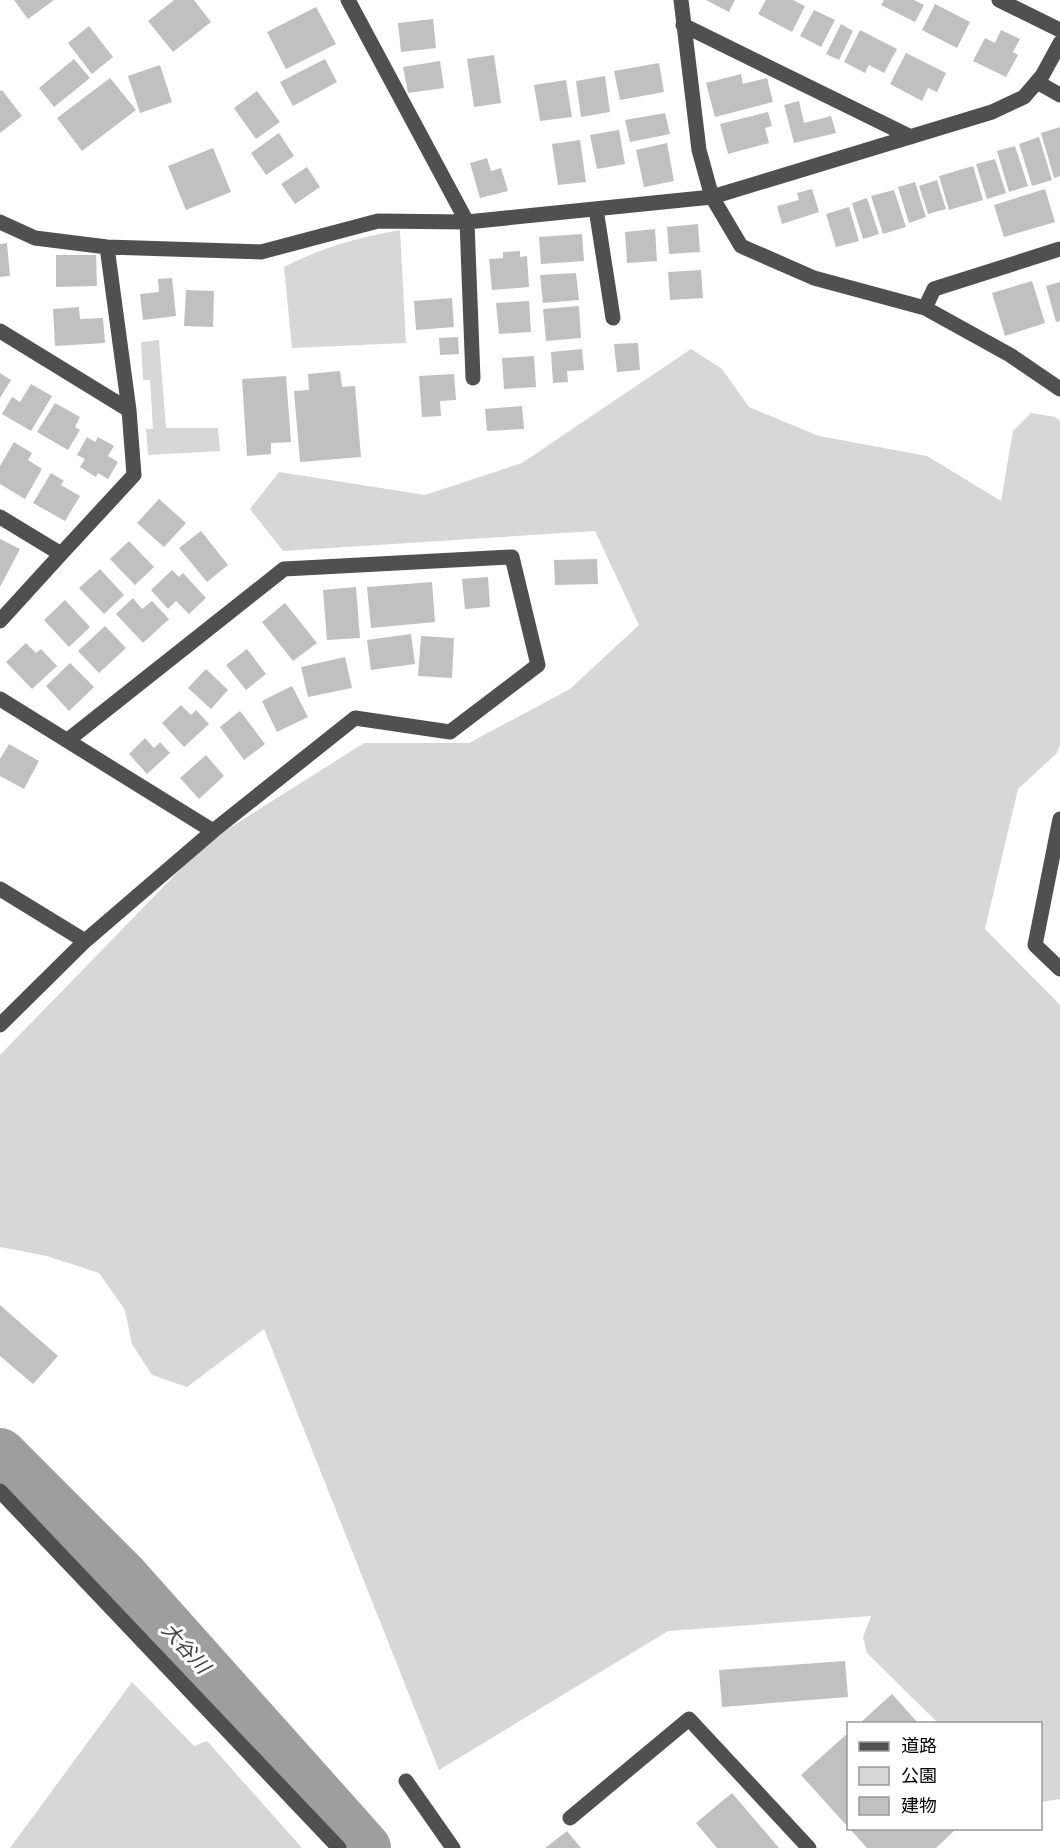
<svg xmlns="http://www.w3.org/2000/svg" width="1060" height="1848" font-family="'Fira Sans','Noto Sans JP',sans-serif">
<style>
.green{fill:#d7d7d7}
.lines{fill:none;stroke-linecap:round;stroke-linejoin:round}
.river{stroke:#9e9e9e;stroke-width:52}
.building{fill:#c0c0c0}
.minor{stroke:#505050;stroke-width:15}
.labels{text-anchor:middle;stroke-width:6;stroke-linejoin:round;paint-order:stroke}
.water-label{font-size:20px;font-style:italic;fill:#3f3f3f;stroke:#fff}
</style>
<rect width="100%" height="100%" fill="#fff"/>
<path class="green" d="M400 230 406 343 292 348 284 267C323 247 356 238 400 230Z
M159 340 166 428H218L220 451 148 455 146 429H153L150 380H143L141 342Z
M691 349 722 369 749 407 819 436 927 456 1001 501 1013 431 1031 413 1055 417 1060 421V745L1057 753 1018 789 985 929 1060 1005V1799L1041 1802 1040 1724 938 1723 867 1653 863 1637 871 1616 668 1631 439 1770 264 1329 187 1387 152 1375 132 1344 125 1310 99 1273 47 1256 0 1247V1055L206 843 364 743H469L570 689 639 625 595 531 283 551 250 509 279 472 425 495 522 463Z
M132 1682 194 1746 207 1741 302 1848H10Z"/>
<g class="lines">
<path class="river" d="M0 1454 123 1577 365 1848"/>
</g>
<path class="building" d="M14 0H54L28 19Z
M174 0H194L211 22 173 52 148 21Z
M706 0H735L729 12Z
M766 0H793L805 6 792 32 758 14Z
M884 0H914L924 5 915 22 881 5Z
M935 4 970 22 957 48 922 30Z
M316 7 336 44 286 69 267 32Z
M814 10 835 20 821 47 800 36Z
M433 19 436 48 401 52 398 23Z
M841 24 853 31 839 60 826 54Z
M89 26 113 57 92 74 68 43Z
M860 30 897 49 884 73 869 65 865 73 844 62Z
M1001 30 1020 39 1013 52 1018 55 1006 77 973 61 985 38 995 43Z
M906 53 946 73 937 92 928 88 922 101 890 84Z
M494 55 501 103 474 107 467 59Z
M74 59 90 78 54 107 39 88Z
M325 59 337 82 293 106 280 82Z
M440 61 444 88 408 93 403 67Z
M659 63 664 92 620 100 614 71Z
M160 65 172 102 140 113 128 76Z
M741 74 743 84 767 78 773 102 715 117 706 83Z
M605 76 610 112 581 117 576 81Z
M110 78 136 110 82 151 57 118Z
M566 80 572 117 540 121 534 85Z
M2 90 22 116 0 133V91Z
M257 91 280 122 256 139 234 108Z
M799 101 804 123 831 116 836 133 794 143 784 105Z
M768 112 772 126 765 128 769 143 728 154 720 124Z
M665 113 670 134 630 142 625 120Z
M1060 127V176L1054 178 1041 133Z
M619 130 625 164 597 169 590 135Z
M279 133 294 156 266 175 251 153Z
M1039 137 1052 180 1032 186 1019 144Z
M580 140 586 182 558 185 552 144Z
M667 143 674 181 644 187 636 150Z
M1015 146 1028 186 1009 192 997 151Z
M213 148 231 192 186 210 168 166Z
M487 158 491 171 501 168 508 191 480 198 470 163Z
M995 159 1006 193 987 199 976 164Z
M973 166 983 200 949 210 939 176Z
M307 167 320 187 295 204 281 184Z
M937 180 946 209 928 214 919 186Z
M915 182 926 217 909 223 898 187Z
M812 189 819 212 782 224 777 206 799 200 797 193Z
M1045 189 1055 222 1004 237 994 205Z
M894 190 906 227 883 234 871 196Z
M867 198 879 234 863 239 852 203Z
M849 207 859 241 836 247 826 214Z
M698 224 700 252 669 254 667 227Z
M655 229 657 261 627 263 625 232Z
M582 234 584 261 541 264 539 237Z
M7 243 10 276 0 277V244Z
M520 251V257L527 256 529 287 492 290 489 259 503 258V252Z
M56 255H96L97 286 56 287Z
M701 270 703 298 670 300 668 272Z
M576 273 579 300 543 303 540 275Z
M172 278 176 316 143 320 140 294 159 292 158 279Z
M1032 281 1045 323 1005 336 992 293Z
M1060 282V321L1056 322 1046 286Z
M186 290 214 291 213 327 184 326Z
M452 298 454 327 416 330 414 301Z
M529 301 531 332 499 334 496 303Z
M579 306 581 338 546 341 543 309Z
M79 307 80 319 103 318 105 343 55 346 53 309Z
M458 337 459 354 440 355 439 338Z
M638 343 640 370 617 372 614 344Z
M582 349 584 370 567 371 568 382 553 383 551 352Z
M534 356 536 387 504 389 502 358Z
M340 371 342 387 355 386 361 457 300 462 294 391 309 390 308 374Z
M0 373 11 380 0 398Z
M454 374 456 400 440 401 441 416 422 417 419 376Z
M286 376 291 442 271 443V454L247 456 242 379Z
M31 384 52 396 31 431 2 414 12 397 20 402Z
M55 403 80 417 75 427 80 430 68 450 37 432Z
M522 406 524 429 487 431 485 409Z
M87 437 95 442 98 437 114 446 108 456 118 462 108 479 98 473 96 477 80 467 85 459 77 455Z
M14 442 32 453 28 460 42 469 25 499 0 484V466Z
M51 473 64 481 61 485 80 496 65 521 33 503Z
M159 499 186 523 164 547 137 523Z
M201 531 228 565 207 582 179 548Z
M0 539 20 549 0 587Z
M129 541 154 567 135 585 110 559Z
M597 559 598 584 555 585 554 560Z
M100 569 124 595 104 614 79 588Z
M172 570 179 577 183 573 206 598 189 614 176 601 168 609 151 590Z
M488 577 490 607 465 609 462 579Z
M432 582 435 622 371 628 367 587Z
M356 587 360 638 327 640 323 590Z
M133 598 142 609 152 601 169 619 143 643 116 614Z
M65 600 90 627 69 647 44 620Z
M285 603 317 643 293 661 262 622Z
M105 626 126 648 99 673 78 651Z
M411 634 415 664 371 670 367 640Z
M421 636 454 638 452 678 418 676Z
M26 643 36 653 41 649 57 666 32 689 6 662Z
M247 649 266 674 246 690 226 665Z
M345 657 352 688 308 697 301 667Z
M70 663 94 687 69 711 46 686Z
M206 669 228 690 211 709 188 688Z
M292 686 308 717 277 732 262 701Z
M181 705 191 715 196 710 209 724 184 747 162 723Z
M240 711 265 744 244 760 220 727Z
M145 738 154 748 160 742 170 753 147 774 129 754Z
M9 744 39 761 24 789 0 776V759Z
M206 755 224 776 199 799 180 778Z
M0 1305 58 1356 33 1384 0 1356Z
M845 1661 848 1697 722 1707 719 1670Z
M892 1694 919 1724H859Z
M848 1733V1827L801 1775Z
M732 1793 779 1848H717L696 1823Z
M849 1828H957L936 1848H867Z
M567 1831 581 1848H545Z"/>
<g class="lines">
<path class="minor" d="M348 0 467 222 473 378
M681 0 699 150 712 197 741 246 814 278 925 308 1010 355 1060 389
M999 0 1060 30
M683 25 911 137
M1037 82 1060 95
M596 209 613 318
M0 222 35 238 107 247 261 252 378 221 467 222 712 197 992 112 1024 97 1042 76 1060 43
M925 308 934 289 1060 249
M0 331 129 410
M0 517 61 554 0 621
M61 554 134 475 129 410 107 247
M0 699 213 831
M1060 819 1035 945 1060 969
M0 889 85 941
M0 1025 85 941 213 831 355 718 450 732 538 665 512 557 284 569 68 740
M0 1491 339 1848
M406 1781 453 1848
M570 1818 689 1719 809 1848"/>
</g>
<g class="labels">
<g class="water-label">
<text transform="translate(186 1648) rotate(48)" y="7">大谷川</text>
</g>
</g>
<rect x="847" y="1722" width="195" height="108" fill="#ffffff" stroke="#999999" stroke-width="1.5"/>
<rect x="859" y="1742" width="30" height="9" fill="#505050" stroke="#999999" stroke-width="1.5"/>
<text x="901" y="1752" font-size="18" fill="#000000">道路</text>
<rect x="859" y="1767" width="30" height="18" fill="#d7d7d7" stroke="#999999" stroke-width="1.5"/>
<text x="901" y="1782" font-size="18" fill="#000000">公園</text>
<rect x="859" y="1797" width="30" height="18" fill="#c0c0c0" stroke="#999999" stroke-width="1.5"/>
<text x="901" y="1812" font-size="18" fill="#000000">建物</text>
</svg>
